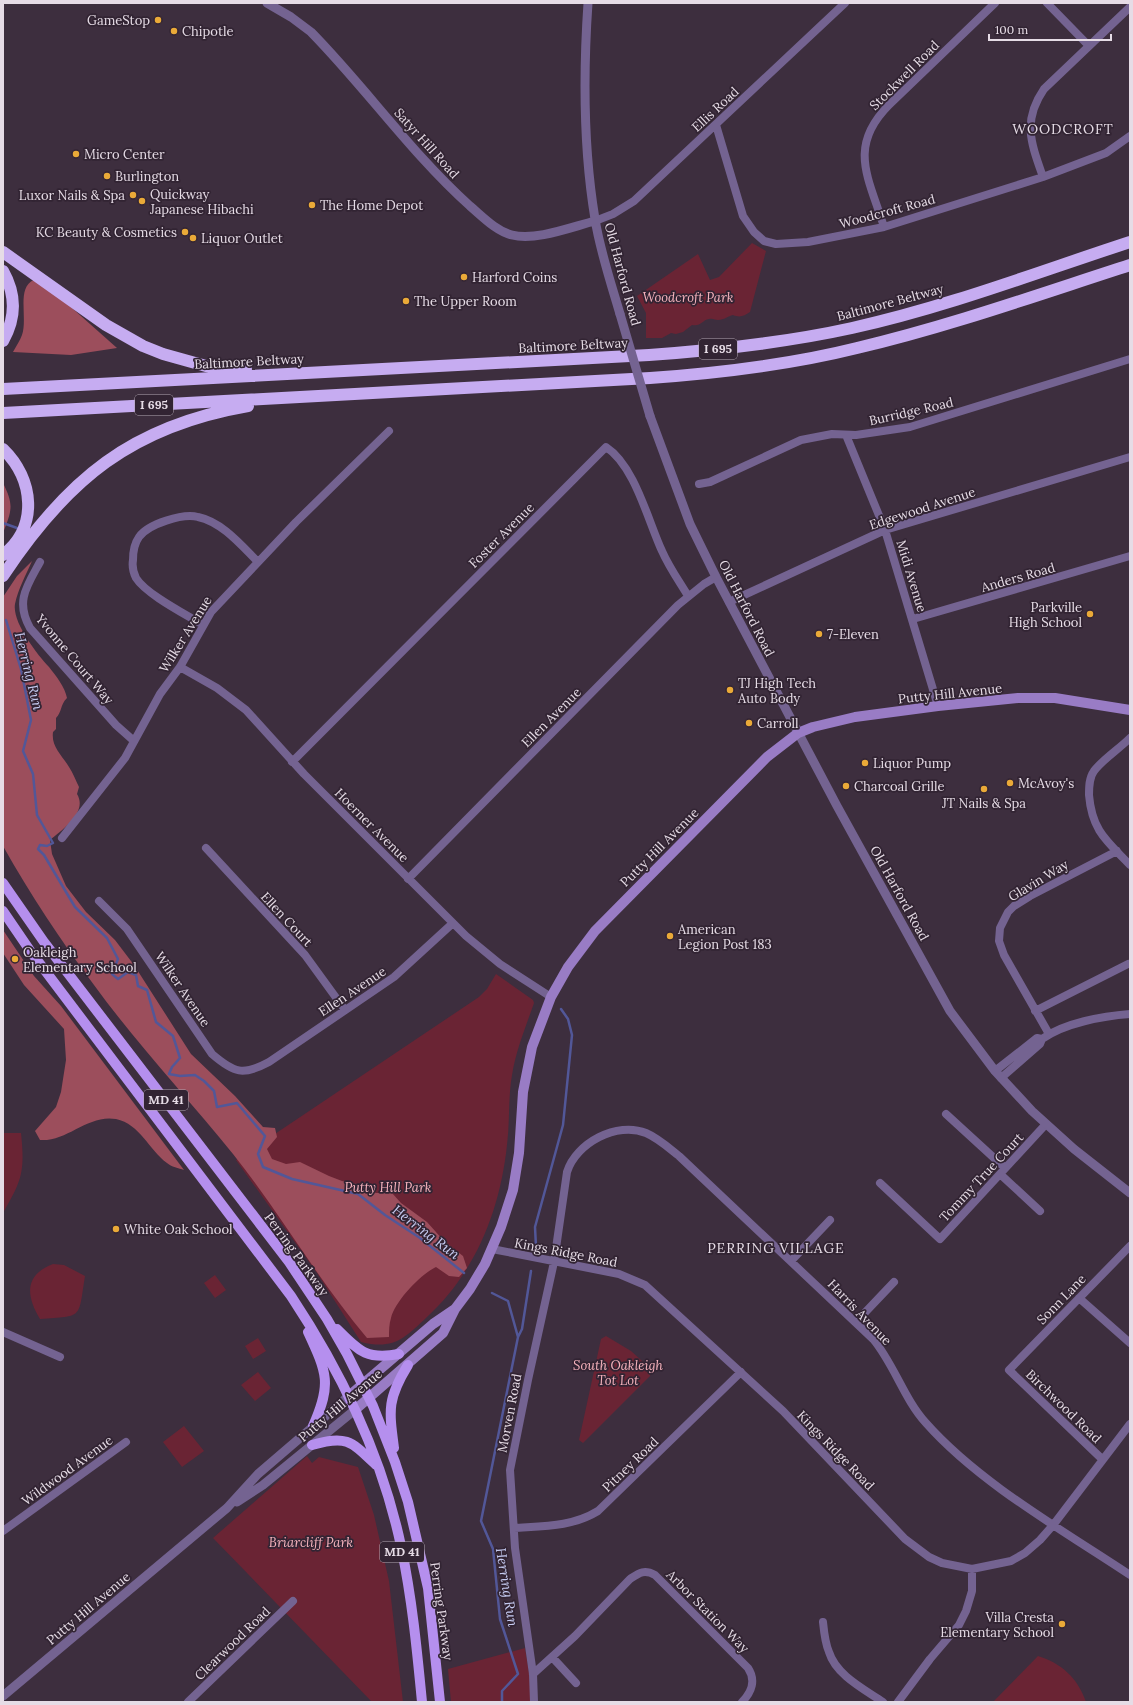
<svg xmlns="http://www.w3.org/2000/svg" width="1133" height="1705" font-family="Lora,serif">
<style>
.green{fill:#6a2434}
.forest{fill:#9c4e5c}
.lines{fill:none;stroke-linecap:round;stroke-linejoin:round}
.stream{stroke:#525798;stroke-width:2.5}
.minor{stroke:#746391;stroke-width:8}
.tertiary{stroke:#746391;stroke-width:9}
.secondary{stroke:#997cc5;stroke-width:10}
.primary{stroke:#b58fee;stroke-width:10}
.motorway{stroke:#c6acf1;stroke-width:12}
.tertiary-bridge{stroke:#746391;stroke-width:9}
.poi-dot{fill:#eaaa38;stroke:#322433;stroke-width:1.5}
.labels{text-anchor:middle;stroke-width:3.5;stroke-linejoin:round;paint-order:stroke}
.shield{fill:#322433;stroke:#b0a5b0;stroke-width:1}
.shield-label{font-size:12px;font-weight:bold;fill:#e6dce6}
.poi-label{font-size:13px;fill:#e6dce6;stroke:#322433;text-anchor:start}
.street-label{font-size:13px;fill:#e6dce6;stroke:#322433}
.park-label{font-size:13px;font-style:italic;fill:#f7b3bd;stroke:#322433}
.neighbourhood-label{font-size:14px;letter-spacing:1px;fill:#e6dce6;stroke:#322433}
.water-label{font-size:14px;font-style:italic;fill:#c5caf0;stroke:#322433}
</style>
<rect width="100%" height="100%" fill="#3d2e3e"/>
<path class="green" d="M752 243 766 251 750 312C744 316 740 318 733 315 728 316 724 320 718 320 715 320 713 318 709 319 702 320 701 327 692 325L683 332 676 334 671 333 662 338H646V313L637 296 698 254 710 280 719 277Z
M496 974 533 1000 534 1003C526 1026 516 1050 512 1075 508 1098 510 1122 507 1145 500 1210 476 1272 427 1317 404 1339 393 1350 361 1342L317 1273 236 1160 479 997 487 989Z
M3 1133H21C25 1172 22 1180 3 1213Z
M53 1264 64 1265 85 1276C78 1319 84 1316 40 1319 26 1296 24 1275 53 1264Z
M215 1275 226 1290 215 1298 204 1283Z
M606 1336 631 1351 651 1369 650 1376 583 1443 579 1440 601 1339Z
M258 1338 266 1351 253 1359 245 1346Z
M258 1372 271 1388 255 1401 241 1385Z
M184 1426 204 1451 182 1467 163 1442Z
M307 1456 312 1463 319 1457 358 1467 374 1515 389 1581 403 1702H372L213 1538Z
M525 1648 534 1702H451L448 1669Z
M1038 1656C1061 1663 1078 1678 1086 1702H993Z"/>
<path class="forest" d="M34 280 63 300 117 348 71 355 13 352C16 346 20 341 22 335 28 318 16 287 34 280Z
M3 483C14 505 12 510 3 533Z
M32 561C26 575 18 589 15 604 12 622 37 654 49 667 56 676 65 687 67 698 60 705 62 712 56 718V729L53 732C51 747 62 755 69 767 73 773 76 781 79 787L77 794C88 812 63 829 50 840L52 854 66 886 86 912 115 940 134 965 191 1054 235 1096 263 1127 275 1128 277 1137 267 1149 272 1159 286 1164 300 1162 329 1176 342 1181 357 1184 376 1193H392L401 1203 427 1222 444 1241 463 1256 467 1268 459 1277 449 1276 436 1267C421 1274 395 1301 391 1318 389 1324 389 1331 389 1337L367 1338C318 1280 280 1213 233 1154 187 1097 137 1044 94 985 61 941 30 894 3 846V597L17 576Z
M3 930 34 976 61 1006 184 1170C179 1168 171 1167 167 1163 149 1150 140 1124 116 1119 88 1114 67 1142 40 1140L35 1131 56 1107 61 1092 66 1060 64 1029 24 985 3 953Z"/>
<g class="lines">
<path class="stream" d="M3 523 17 528
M6 620 21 669 31 720 23 751 33 774 37 815 53 843 47 846 40 845 38 849 44 855 75 907 107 938 118 959 112 974 118 979 128 972 136 975 138 986 147 990 156 1022 173 1036 180 1058 172 1067 169 1074 180 1076 195 1075 204 1081 214 1091 217 1107 237 1103 265 1136 258 1154 263 1167 292 1179 358 1194 385 1215 420 1238 464 1273
M536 1247 535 1227 563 1125 572 1035 568 1019 561 1009
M492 1293 508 1301 518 1337 481 1521 493 1549 500 1619 518 1674 502 1691V1702
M518 1337 522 1329 531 1271"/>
<path class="minor" d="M1047 3 1089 46
M716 125 743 216 754 232 764 241 776 244 808 242 884 227 1043 177 1106 153 1130 136
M1043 177C1031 143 1022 121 1044 89L1130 7
M595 221 613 214 634 201 845 3
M884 227C869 178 847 147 889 105L995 3
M846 435 885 530 938 706
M699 484 710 482 801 440 832 434 856 435 910 427 1130 359
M40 562C27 586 15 601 30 628L116 725 134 741
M729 602 885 530 1130 457
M913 619 1130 556
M203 625C185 614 146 594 136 578 133 572 132 566 133 560 133 552 134 544 139 537 148 524 183 513 198 517 222 522 241 545 258 562
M180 667 217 688 246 710 304 774 466 936 500 964 551 997
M1130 738C1119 749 1103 759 1094 771 1089 778 1089 787 1089 795 1092 831 1107 841 1130 865
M292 762 606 447C635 466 648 521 662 551 669 567 679 581 688 596
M62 838 125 758 160 694 180 667 211 612 296 522 389 431
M206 848 305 955 345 1010
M408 879 678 605 704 584 716 577
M99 901 127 929 212 1054C234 1073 243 1076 269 1062L394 977 453 923
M1035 1011 1128 964
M1049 1034 1004 955 999 941 1000 928 1008 912 1014 906 1030 896 1117 851
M995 1071 1037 1038 1042 1039
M1001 1078 1040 1044 1042 1039C1064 1023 1103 1016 1130 1014
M946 1114 1005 1168
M1000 1174 1040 1211
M880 1183 940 1239 1046 1124
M492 1249 619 1274 645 1285 783 1411 905 1539 929 1557 942 1563 972 1569 1011 1561 1025 1553 1040 1540 1054 1524 1130 1424
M791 1261 830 1220
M1079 1298 1130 1343
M856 1322 894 1282
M3 1332 60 1357
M1102 1459 1009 1370 1130 1246
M514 1528C543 1526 572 1527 598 1511L741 1372
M3 1531 126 1442
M823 1622C824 1632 825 1643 829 1652 836 1675 864 1689 883 1702
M552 1657 576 1683
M533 1674 575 1636 630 1579C639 1573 644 1569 655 1575L748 1668C756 1680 752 1692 742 1702
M188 1702 293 1601
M534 1702 533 1674 515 1548 510 1470 528 1380 554 1262 567 1172C576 1143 617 1121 646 1133 658 1138 669 1148 679 1156L873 1339C894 1364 904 1399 926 1423 979 1483 1064 1531 1130 1575
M898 1702 930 1659 959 1625 966 1611 972 1591V1569"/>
<path class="tertiary" d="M267 3 291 17 311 32C366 88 411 153 470 206 483 217 496 231 512 235 536 241 571 227 595 221
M588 3C583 76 583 147 595 219 600 251 611 283 620 314
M650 416 690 524 716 577 837 806 950 1011 995 1071 1032 1111 1074 1149 1130 1193
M237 1502 263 1485 356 1409
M3 1696 227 1508 258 1474 350 1395"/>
<path class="secondary" d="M350 1395 433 1324 455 1309
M356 1409 443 1333 455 1309 470 1289 485 1264 501 1227 513 1190 519 1153 523 1092 532 1047 551 997 568 967 595 931 767 757 798 733 813 727 855 717 938 706 1018 698H1055L1130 710"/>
<path class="primary" d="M3 883 44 942 289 1262 327 1319 347 1354 373 1406 395 1462 408 1502 428 1588 440 1702
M3 911 31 952 291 1296C342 1373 382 1456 401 1546 412 1598 417 1650 422 1702
M337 1329C359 1351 366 1360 399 1354
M308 1332C327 1373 332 1384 313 1426
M312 1445C347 1435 351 1441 376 1465
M394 1448C389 1410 387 1399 408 1365"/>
<path class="motorway" d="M3 252 106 325 143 346 163 354 206 366 246 369
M3 271C16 294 16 318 3 341
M3 389 649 355C718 350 784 343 852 328 947 307 1038 272 1130 242
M3 413 650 378C720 373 789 365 857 348 950 326 1040 294 1130 265
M3 449C34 479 39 527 3 555
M3 576C67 479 132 426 248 406"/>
<path class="tertiary-bridge" d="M620 314 650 416"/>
</g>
<g class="poi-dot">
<circle cx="158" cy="20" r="4"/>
<circle cx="174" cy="31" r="4"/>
<circle cx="76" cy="154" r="4"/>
<circle cx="107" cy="176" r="4"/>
<circle cx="133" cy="195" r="4"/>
<circle cx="142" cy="201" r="4"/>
<circle cx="312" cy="205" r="4"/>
<circle cx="185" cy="232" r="4"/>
<circle cx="193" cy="238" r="4"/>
<circle cx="464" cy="277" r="4"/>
<circle cx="406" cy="301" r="4"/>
<circle cx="1090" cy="614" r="4"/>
<circle cx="819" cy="634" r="4"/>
<circle cx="730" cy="690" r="4"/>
<circle cx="749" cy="723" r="4"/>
<circle cx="865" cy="763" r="4"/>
<circle cx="1010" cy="783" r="4"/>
<circle cx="846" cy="786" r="4"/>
<circle cx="984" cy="789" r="4"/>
<circle cx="670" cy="936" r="4"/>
<circle cx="15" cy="959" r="4"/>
<circle cx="116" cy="1229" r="4"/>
<circle cx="1062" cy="1624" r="4"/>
</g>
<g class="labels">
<g class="shield">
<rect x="699" y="339" width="38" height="20" rx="3"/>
<rect x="135" y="395" width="38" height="20" rx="3"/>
<rect x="144" y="1090" width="44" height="20" rx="3"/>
<rect x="380" y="1542" width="44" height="20" rx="3"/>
</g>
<g class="shield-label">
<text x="718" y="353">I 695</text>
<text x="154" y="409">I 695</text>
<text x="166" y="1104">MD 41</text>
<text x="402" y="1556">MD 41</text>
</g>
<g class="poi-label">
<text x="150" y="25" text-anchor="end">GameStop</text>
<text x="182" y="36">Chipotle</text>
<text x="84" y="159">Micro Center</text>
<text x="115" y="181">Burlington</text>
<text x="150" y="199">Quickway<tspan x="150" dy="15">Japanese Hibachi</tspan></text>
<text x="125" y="200" text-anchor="end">Luxor Nails &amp; Spa</text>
<text x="320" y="210">The Home Depot</text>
<text x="177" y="237" text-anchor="end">KC Beauty &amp; Cosmetics</text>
<text x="201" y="243">Liquor Outlet</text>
<text x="472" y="282">Harford Coins</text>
<text x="414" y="306">The Upper Room</text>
<text x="1082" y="612" text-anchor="end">Parkville<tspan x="1082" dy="15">High School</tspan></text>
<text x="827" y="639">7-Eleven</text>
<text x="738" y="688">TJ High Tech<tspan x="738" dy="15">Auto Body</tspan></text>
<text x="757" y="728">Carroll</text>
<text x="873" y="768">Liquor Pump</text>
<text x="1018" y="788">McAvoy's</text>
<text x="854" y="791">Charcoal Grille</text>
<text x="984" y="808" text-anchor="middle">JT Nails &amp; Spa</text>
<text x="678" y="934">American<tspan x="678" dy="15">Legion Post 183</tspan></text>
<text x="23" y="957">Oakleigh<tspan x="23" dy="15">Elementary School</tspan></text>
<text x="124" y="1234">White Oak School</text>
<text x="1054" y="1622" text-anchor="end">Villa Cresta<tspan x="1054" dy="15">Elementary School</tspan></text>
</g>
<g class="street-label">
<text transform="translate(904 75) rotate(-45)" y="5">Stockwell Road</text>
<text transform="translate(715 109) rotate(-43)" y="5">Ellis Road</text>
<text transform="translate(427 143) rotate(48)" y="5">Satyr Hill Road</text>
<text transform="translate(887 211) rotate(-15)" y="5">Woodcroft Road</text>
<text transform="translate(623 274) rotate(75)" y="5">Old Harford Road</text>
<text transform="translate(890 302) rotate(-15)" y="5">Baltimore Beltway</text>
<text transform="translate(573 345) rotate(-3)" y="5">Baltimore Beltway</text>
<text transform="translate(249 361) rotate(-3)" y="5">Baltimore Beltway</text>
<text transform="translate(911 411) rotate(-13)" y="5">Burridge Road</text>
<text transform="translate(922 508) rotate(-18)" y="5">Edgewood Avenue</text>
<text transform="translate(501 535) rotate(-45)" y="5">Foster Avenue</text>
<text transform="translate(912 576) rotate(73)" y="5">Midi Avenue</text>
<text transform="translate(1018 577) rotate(-16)" y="5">Anders Road</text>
<text transform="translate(747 608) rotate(63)" y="5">Old Harford Road</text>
<text transform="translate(185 634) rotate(-58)" y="5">Wilker Avenue</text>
<text transform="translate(75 659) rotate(50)" y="5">Yvonne Court Way</text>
<text transform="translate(950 693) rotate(-6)" y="5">Putty Hill Avenue</text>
<text transform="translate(551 717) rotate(-45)" y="5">Ellen Avenue</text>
<text transform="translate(372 825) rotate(45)" y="5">Hoerner Avenue</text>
<text transform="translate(659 847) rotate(-45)" y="5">Putty Hill Avenue</text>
<text transform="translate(1038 880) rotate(-31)" y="5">Glavin Way</text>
<text transform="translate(900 893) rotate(61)" y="5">Old Harford Road</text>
<text transform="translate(287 919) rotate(47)" y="5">Ellen Court</text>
<text transform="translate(183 989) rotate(56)" y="5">Wilker Avenue</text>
<text transform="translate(352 991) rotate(-34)" y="5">Ellen Avenue</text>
<text transform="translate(981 1177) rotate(-47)" y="5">Tommy True Court</text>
<text transform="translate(566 1252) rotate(11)" y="5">Kings Ridge Road</text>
<text transform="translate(297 1254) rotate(54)" y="5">Perring Parkway</text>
<text transform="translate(1061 1299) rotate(-46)" y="5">Sonn Lane</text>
<text transform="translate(860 1312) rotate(46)" y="5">Harris Avenue</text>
<text transform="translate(340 1405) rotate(-40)" y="5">Putty Hill Avenue</text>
<text transform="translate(1064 1406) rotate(44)" y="5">Birchwood Road</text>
<text transform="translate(509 1413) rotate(-79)" y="5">Morven Road</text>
<text transform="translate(836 1450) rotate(46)" y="5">Kings Ridge Road</text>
<text transform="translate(630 1464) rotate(-44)" y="5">Pitney Road</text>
<text transform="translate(67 1470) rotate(-36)" y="5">Wildwood Avenue</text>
<text transform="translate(88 1608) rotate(-40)" y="5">Putty Hill Avenue</text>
<text transform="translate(442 1611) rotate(82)" y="5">Perring Parkway</text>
<text transform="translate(708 1611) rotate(45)" y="5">Arbor Station Way</text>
<text transform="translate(232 1643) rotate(-44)" y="5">Clearwood Road</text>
</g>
<g class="park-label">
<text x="688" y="302">Woodcroft Park</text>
<text x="388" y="1192">Putty Hill Park</text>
<text x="618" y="1370">South Oakleigh<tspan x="618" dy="15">Tot Lot</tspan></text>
<text x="311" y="1547">Briarcliff Park</text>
</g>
<g class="neighbourhood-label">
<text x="1063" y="134">WOODCROFT</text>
<text x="776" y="1253">PERRING VILLAGE</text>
</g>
<g class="water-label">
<text transform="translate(29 671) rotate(76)" y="5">Herring Run</text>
<text transform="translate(426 1232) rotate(37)" y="5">Herring Run</text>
<text transform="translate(507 1587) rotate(81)" y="5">Herring Run</text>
</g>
</g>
<rect width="1133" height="1705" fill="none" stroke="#e6dce6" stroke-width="8"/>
<path d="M989 34v6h122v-6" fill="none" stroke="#e6dce6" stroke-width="2"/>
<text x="995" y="34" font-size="12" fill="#e6dce6" stroke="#322433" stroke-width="3" paint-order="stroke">100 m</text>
</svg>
